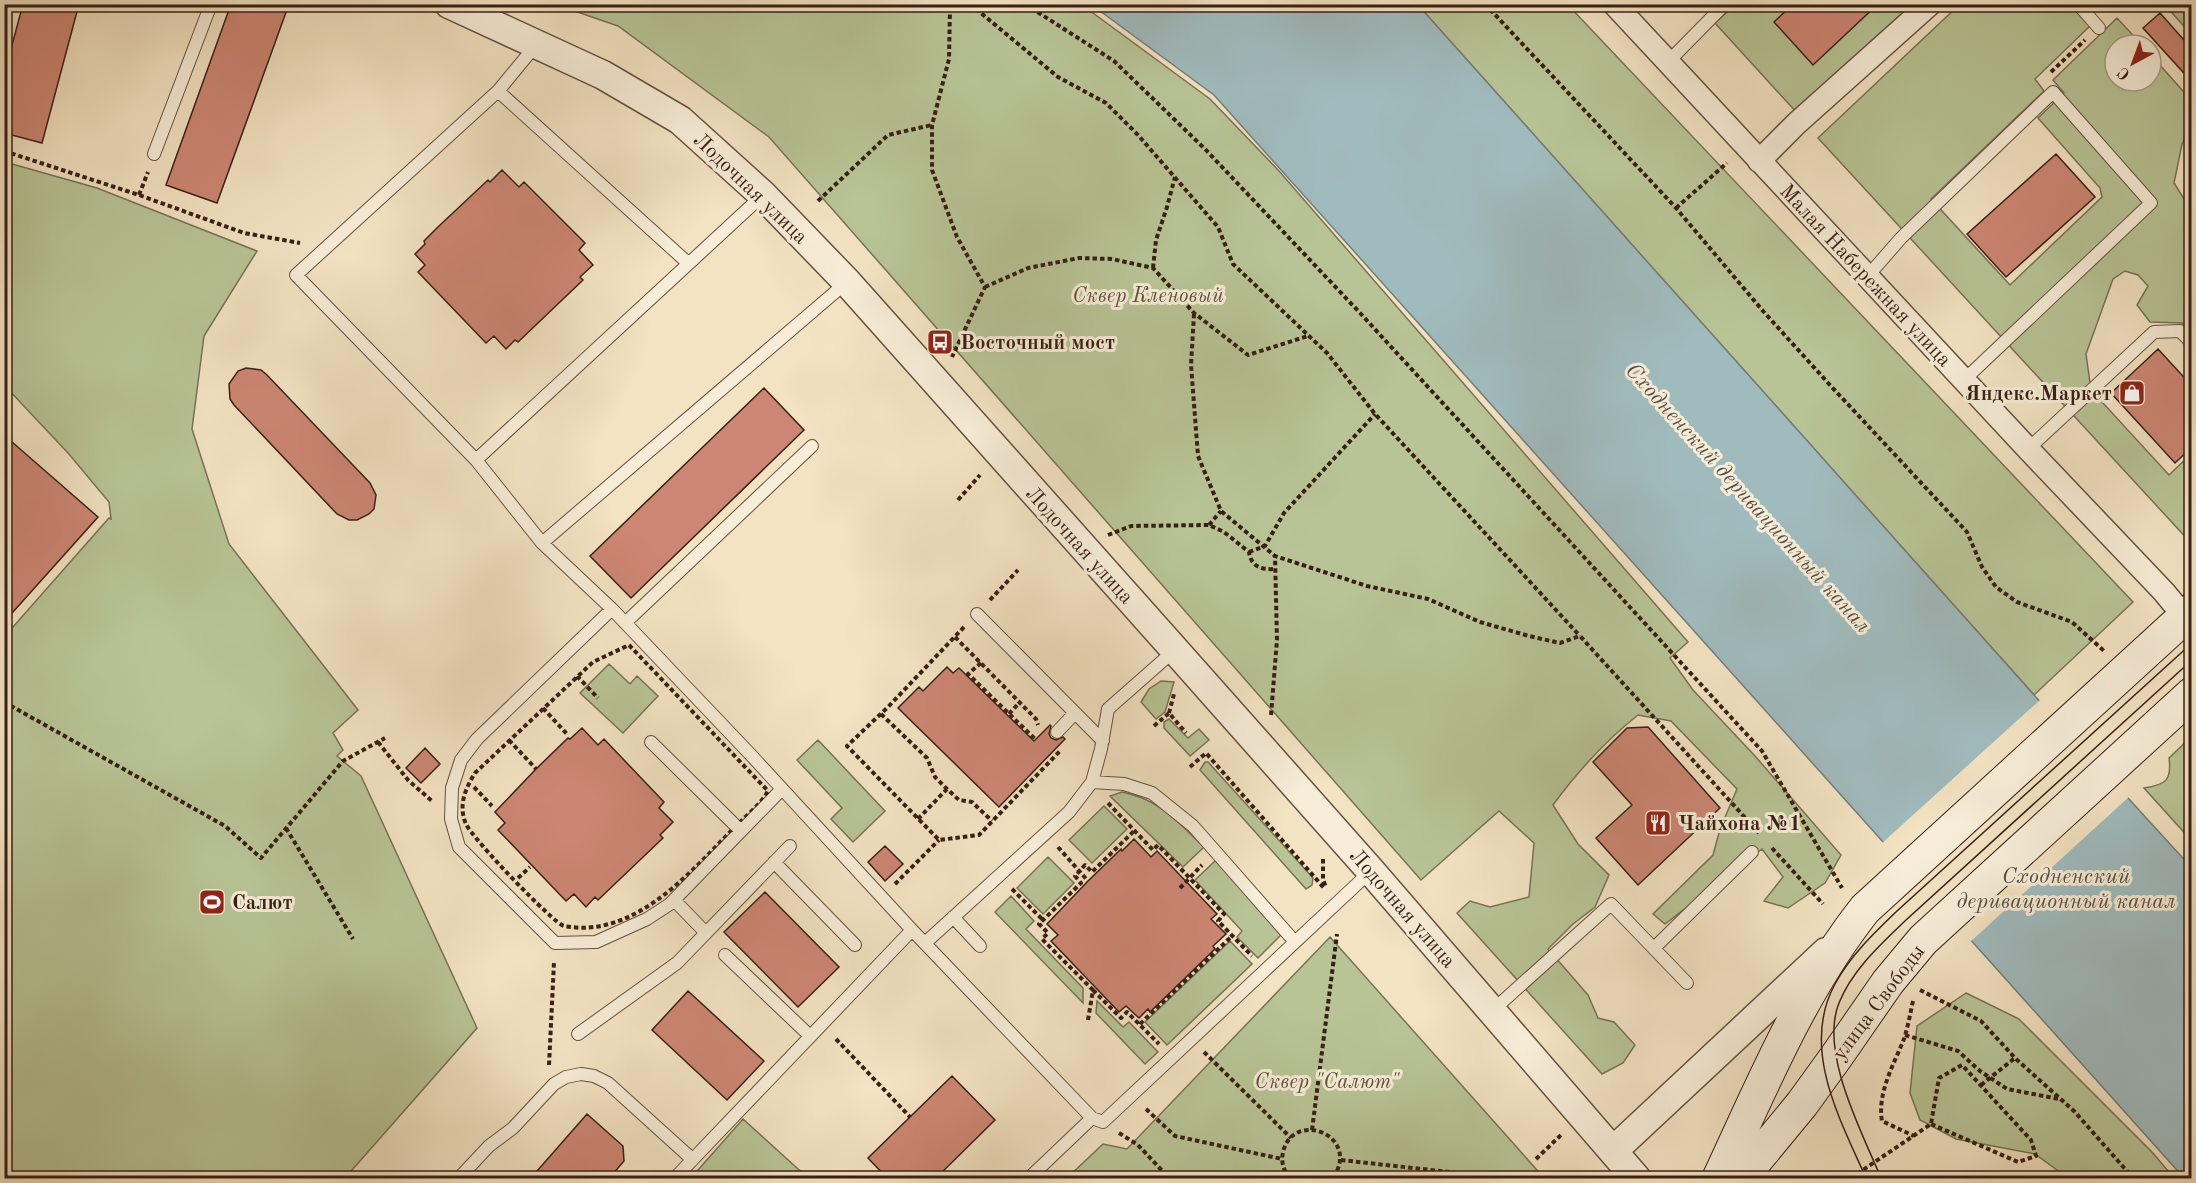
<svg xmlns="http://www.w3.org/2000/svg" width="2196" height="1183" font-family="'Old Standard TT',serif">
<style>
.green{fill:#b8c496;stroke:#787256;stroke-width:1.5}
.water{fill:#a0bbbe;stroke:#767d7a;stroke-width:1.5}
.pier{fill:#f3e3c3}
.building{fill:#cd8674;stroke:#381f15;stroke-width:1.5}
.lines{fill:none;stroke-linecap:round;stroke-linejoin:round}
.service-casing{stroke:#675040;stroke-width:14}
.minor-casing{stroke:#675040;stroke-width:25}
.tertiary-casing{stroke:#675040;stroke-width:31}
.secondary-casing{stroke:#381f15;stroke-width:35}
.path{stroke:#381f15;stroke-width:4;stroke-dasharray:4.5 3;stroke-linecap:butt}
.service{stroke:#f7edd8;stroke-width:12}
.minor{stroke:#f7edd8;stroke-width:22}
.tertiary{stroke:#f7edd8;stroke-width:28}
.secondary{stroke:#f7edd8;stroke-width:33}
.tram{stroke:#381f15;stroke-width:1.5}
.labels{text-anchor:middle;stroke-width:6;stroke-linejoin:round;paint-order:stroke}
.street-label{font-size:21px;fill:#381f15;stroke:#f7edd8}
.park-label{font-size:21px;font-style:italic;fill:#5e513c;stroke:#f7edd8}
.poi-label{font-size:21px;font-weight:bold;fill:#381f15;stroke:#f7edd8;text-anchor:start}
.water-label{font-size:22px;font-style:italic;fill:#574e48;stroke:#f7edd8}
</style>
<rect width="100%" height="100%" fill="#f3e3c3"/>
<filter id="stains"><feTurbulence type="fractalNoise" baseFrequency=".00333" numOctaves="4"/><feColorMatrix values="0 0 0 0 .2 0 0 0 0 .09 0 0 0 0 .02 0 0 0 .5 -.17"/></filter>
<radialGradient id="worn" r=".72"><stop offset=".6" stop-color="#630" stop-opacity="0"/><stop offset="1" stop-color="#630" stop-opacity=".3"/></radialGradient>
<path class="green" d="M557 5H1082L1210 99 1279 171 1688 642 1670 658 1693 690 1755 756 1841 855 1825 883 1788 908 1764 901 1783 877 1762 849 1665 924 1653 914 1713 855 1720 829 1737 789 1671 721 1638 715C1605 741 1578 771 1553 805L1578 844 1609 875 1595 907 1573 924 1548 949 1588 995 1598 1018 1614 1022 1635 1045 1623 1063 1602 1074 1457 913 1470 901 1490 907 1529 897 1534 843 1499 811 1421 880 769 137 618 26Z
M1418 5H1568L2133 602 2034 695Z
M1735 5H1918L1798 114 1715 23Z
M1959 5H2070L2090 26 2035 79 2044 91 1931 199 2010 285 2102 197 2100 188 2038 118 2064 93 2053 80 2117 18 2142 45H2115V81H2151V55L2191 100V130L2182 144 2174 183 2191 210V333L2182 323 2150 322 2137 305 2148 286 2138 275 2125 271 2113 279 2086 354 2091 390 2169 475 2190 455 2191 457V543L1818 138Z
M2165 5H2191V34Z
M5 162 97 188 257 251 204 336 192 429 229 544 358 710 333 733 343 750 337 756 361 776 477 1028 345 1178H5V636L109 518 111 519 109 502 68 453 5 386Z
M609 664 630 684 637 676 658 696 623 733 580 693Z
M1161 681 1174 682 1165 712 1156 719 1141 702 1149 689Z
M1169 719 1188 738 1199 729 1209 740 1190 756 1164 728V722Z
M818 740 885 811 853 842 831 819 842 808 797 760Z
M2188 740 2192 754 2191 840 2144 788C2166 785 2172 780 2169 758Z
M1205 762H1208L1313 878 1312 885 1306 889 1200 770Z
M1122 792C1161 800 1176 821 1204 847L1183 867 1110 796Z
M1104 806 1127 829 1092 863 1069 840Z
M1048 857 1074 883 1043 914 1017 888Z
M1216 860 1281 935 1258 958 1237 937 1242 931 1195 880Z
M1011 896 1034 921 1026 929 1083 988V1003L995 912Z
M1330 937 1544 1178H1067L1103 1144 1127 1149Z
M1230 941 1252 964 1167 1045 1145 1022Z
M1966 993 2019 1019 2152 1152 2174 1178H2068L2035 1154 1956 1139 1920 1120 1910 1093 1917 1026Z
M1097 1001 1123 1027 1129 1022 1158 1052 1145 1064 1096 1013Z
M743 1119 808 1178H691Z"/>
<path class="water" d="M1092 5H1418L2034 695 2191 867V1178H2184L1214 95Z"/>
<path class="pier" d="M2041 699 2130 796 1969 943 1881 844Z"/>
<path class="building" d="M23 4H79L42 143 4 133V75Z
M231 4H289L217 203 166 185Z
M1793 4H1878L1813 65 1774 22Z
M2160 13 2192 49V82L2143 28Z
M2056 154 2095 197 2006 277 1967 234Z
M502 170 519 187 524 182 585 243 579 250 593 265 580 277 583 280 518 342 515 340 506 349 494 336 486 343 418 272 425 265 415 254 425 244 424 241 439 226 488 180 490 182Z
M2158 349 2192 386V447L2175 463 2111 393Z
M246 368 261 370 267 375 370 483 376 495 374 509 369 514 357 520H349L337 514 234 405 230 399 229 384 238 371Z
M764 388 804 430 631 598 590 556Z
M4 435 98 517 4 622Z
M947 667 953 673 959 668 1034 741 1050 725 1051 726 1049 734 1051 738 1056 740 1063 737 1065 739 999 807 898 708 919 687 923 691Z
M1648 727 1720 808 1638 885 1596 838 1632 805 1593 762 1627 728Z
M582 728 598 745 604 739 664 802 659 808 673 822 660 835 663 838 598 900 595 897 586 907 574 894 566 901 498 830 505 823 495 812 536 769 568 738 570 739Z
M425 748 440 764 421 783 406 768Z
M1134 839 1151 857 1157 851 1217 914 1211 919 1226 934 1213 946 1215 949 1150 1012 1148 1009 1139 1018 1126 1006 1119 1012 1051 941 1058 935 1047 924 1088 881 1121 849 1122 851Z
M885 846 903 864 885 881 868 862Z
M765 892 839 967 798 1007 724 932Z
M688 991 764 1061 727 1100 652 1030Z
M952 1076 995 1120 935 1179H888L868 1158Z
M587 1114 623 1146 624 1161 612 1175 609 1179H530Z"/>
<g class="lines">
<defs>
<path id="service" d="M2078 4 2099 28
M536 45 498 91 296 275 476 460 542 543 612 609 750 754 912 930 1092 1118 1103 1122 1371 871
M1668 62 1725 4
M498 91 688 263
M154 154 211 4
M1867 277 1901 238 2053 92 2151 203 1964 380
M2028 449 2154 332 2180 331 2192 343
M476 460 763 195
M542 543 847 282
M612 609 477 739 461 760 452 788 451 819 459 847 555 943 596 942 647 919 670 904 782 789
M977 614 1103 741
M625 623 812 446
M1057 732 1075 713
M651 742 741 831
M1092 782 1124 784 1152 793 1193 826 1295 942
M774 862 855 945
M674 900 706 933
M953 917 980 946
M925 943 1069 812 1092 782 1101 749 1108 709 1175 650
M1654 948 1752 852
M725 955 810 1036
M1492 1011 1611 904 1687 983
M578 1034 677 963 790 846
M459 1178 489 1146 513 1128 554 1084 566 1077 581 1074 594 1076 608 1083 692 1159
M675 1178 912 930
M1029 1178 1092 1118"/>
<path id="minor" d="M1614 4 2028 449 2164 592 2192 626
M1759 161 1797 123 1930 4"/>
<path id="tertiary" d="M449 4 603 75 680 120 763 195 847 282 1175 650 1371 871 1636 1178
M1613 1151 1826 952"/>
<path id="secondary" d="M1719 1178C1762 1086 1801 990 1865 909L2192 610
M1741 1178 1802 1104 1836 1057 1888 982 1923 940 2192 694"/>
</defs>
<use href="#service" class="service-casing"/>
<use href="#minor" class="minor-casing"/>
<use href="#tertiary" class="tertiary-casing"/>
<use href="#secondary" class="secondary-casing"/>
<path class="path" d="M948 4 950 7 960 8 966 4
M970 4 1058 77 1106 103 1138 135 1218 227 1233 264 1327 353 1375 414 1580 636
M1025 4 1114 61 1206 150 1361 314 1762 751 1842 888
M1485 4 1676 208 1763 311 1829 384 1967 532 1982 567 1996 587 2017 602 2072 622 2104 651
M950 7 949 59 932 125V170L957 237 985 287 952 357
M2051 72 2085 40
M4 151 139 195 244 233 300 243
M139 195 148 172
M818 201 888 135 932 125
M1676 208 1727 163
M1153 268 1156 240 1167 207 1175 177
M985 287 1028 268 1079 258 1112 259 1153 268 1194 313 1248 355 1308 336
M1194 314 1191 365 1198 456 1221 511 1275 556
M958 500 980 475
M1209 525 1221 511
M1108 535 1131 526 1209 525 1224 532 1249 552C1251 567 1262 570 1275 569
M1249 552 1265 546 1284 513 1375 414
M990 600 1018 570
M964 627 888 707 847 746 939 840 979 835 1060 751
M955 637 1036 719 1038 725
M629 645 768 791C760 806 743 818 731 831 688 875 633 939 564 926 554 924 471 837 466 824 458 806 465 789 475 773L593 662Z
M981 663 968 674 1033 737 1036 733
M577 676 598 698
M4 702 225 826 261 858 343 761 385 738
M543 708 567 734
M1169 713 1174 694
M881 714 927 758 935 777 947 789 959 800 972 802 992 821
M1009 714 1020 702
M1271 715 1277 640 1275 556 1367 586 1428 599 1480 622 1529 636 1560 643 1580 636 1759 833
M1154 726 1169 713 1186 733
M509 740 536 769
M378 742 408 780 433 802
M1190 767 1206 753 1324 888
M474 787 492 806
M1108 803 1153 850 1158 845 1224 914 1218 921 1252 956
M918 819 947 789
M286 828 353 939
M1058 847 1088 881
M1772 848 1823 904
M1323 859V880L1326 887
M518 878 530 867
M895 884 939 840
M1180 888 1202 865
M1012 889 1043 920
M1093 990 1121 1018 1127 1012 1159 1044
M1920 990 1981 1021 2015 1058 2075 1112 2133 1178
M1913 1001C1910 1014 1908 1027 1904 1039 1894 1064 1877 1093 1882 1121L1914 1136
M1088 1020 1093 990 1042 939 1048 933 1039 924 1081 883 1075 876 1085 865 1092 872 1134 831
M1140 1024 1232 936
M1905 1035 1958 1051 1980 1071 2007 1089 2059 1099
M836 1039 910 1117
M1204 1052 1291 1138
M549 1065 554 962
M1981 1085 2015 1058
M1146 1109 1175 1136 1282 1159
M1312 1130 1337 934
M1119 1133 1138 1145 1169 1178
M1536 1159 1562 1134
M1341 1160 1503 1178
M1290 1178C1283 1170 1281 1162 1283 1152 1293 1109 1362 1135 1333 1178
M1851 1178 1931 1124 1939 1078 1962 1065 2031 1140 2036 1156 2018 1162 1931 1124"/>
<use href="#service" class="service"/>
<use href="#minor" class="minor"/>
<use href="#tertiary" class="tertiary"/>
<use href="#secondary" class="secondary"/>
<path class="tram" d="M1866 1178C1840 1119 1800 1048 1835 984 1850 956 1874 933 1897 911L2192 643
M1881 1178C1862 1132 1819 1052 1839 1003 1852 970 1881 944 1906 920L2192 660"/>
</g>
<defs>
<symbol id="bus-square" viewBox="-11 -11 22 22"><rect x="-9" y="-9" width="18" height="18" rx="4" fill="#8f2418" stroke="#f7edd8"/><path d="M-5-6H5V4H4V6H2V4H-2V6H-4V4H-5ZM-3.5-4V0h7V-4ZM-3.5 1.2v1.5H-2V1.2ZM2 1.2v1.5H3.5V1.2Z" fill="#fff"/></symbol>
<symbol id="shop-square" viewBox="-11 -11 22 22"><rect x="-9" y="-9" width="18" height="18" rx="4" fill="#8f2418" stroke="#f7edd8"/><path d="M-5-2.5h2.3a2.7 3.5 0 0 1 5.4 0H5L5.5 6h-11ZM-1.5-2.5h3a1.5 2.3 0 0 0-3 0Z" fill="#fff"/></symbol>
<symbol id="restaurant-square" viewBox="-11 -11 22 22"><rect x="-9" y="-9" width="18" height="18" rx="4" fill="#8f2418" stroke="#f7edd8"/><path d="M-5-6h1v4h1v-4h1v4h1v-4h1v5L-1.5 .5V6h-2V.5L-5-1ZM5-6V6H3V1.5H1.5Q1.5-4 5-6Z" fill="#fff"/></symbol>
<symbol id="stadium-square" viewBox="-11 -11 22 22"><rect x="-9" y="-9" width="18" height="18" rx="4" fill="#8f2418" stroke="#f7edd8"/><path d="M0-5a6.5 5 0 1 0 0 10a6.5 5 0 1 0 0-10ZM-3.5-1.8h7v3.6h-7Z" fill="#fff"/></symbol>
</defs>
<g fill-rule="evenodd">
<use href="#bus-square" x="925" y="327" width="30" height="30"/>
<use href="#shop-square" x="2117" y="378" width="30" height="30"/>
<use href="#restaurant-square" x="1643" y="808" width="30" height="30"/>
<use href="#stadium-square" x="197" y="887" width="30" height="30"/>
</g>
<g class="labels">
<g class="street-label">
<text transform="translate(751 188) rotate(44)" y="7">Лодочная улица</text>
<text transform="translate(1866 275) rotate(47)" y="7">Малая Набережная улица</text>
<text transform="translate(1080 545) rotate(48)" y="7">Лодочная улица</text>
<text transform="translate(1403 908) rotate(49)" y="7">Лодочная улица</text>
<text transform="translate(1878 1002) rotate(-53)" y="7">улица Свободы</text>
</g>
<g class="park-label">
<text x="1148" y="302">Сквер Кленовый</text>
<text x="1327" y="1088">Сквер "Салют"</text>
</g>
<g class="poi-label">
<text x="960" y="349">Восточный мост</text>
<text x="2112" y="400" text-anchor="end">Яндекс.Маркет</text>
<text x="1678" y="830">Чайхона №1</text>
<text x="232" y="909">Салют</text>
</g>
<g class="water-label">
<text transform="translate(1749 497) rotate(48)" y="8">Сходненский деривационный канал</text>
<text x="2066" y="883">Сходненский<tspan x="2066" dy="25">деривационный канал</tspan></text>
</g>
</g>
<rect width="2196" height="1183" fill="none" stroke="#f3e3c3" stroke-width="24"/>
<rect x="6" y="6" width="2184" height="1171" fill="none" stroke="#381f15" stroke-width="3"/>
<rect x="12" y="12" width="2172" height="1159" fill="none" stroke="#381f15" stroke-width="1.5"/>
<g transform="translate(2133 63) rotate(221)"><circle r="28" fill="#f7edd8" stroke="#ab9b8a" stroke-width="1.5"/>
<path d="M0-4.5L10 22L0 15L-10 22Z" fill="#8f2418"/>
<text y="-9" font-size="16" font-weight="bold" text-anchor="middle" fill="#381f15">С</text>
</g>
<rect width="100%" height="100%" filter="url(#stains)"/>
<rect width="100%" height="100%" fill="url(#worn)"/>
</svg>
